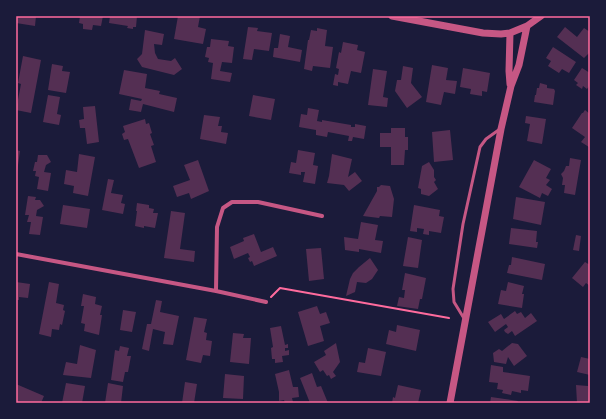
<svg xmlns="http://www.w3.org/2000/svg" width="606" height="419" font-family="Figtree,sans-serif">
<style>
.building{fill:#542f53}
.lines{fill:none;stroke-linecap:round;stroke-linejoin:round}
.path{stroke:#ff6b9d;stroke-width:2}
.service{stroke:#c65784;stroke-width:3}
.minor{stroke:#c65784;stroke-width:4}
.tertiary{stroke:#c65784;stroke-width:7}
.neatline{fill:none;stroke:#ff6b9d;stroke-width:1.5}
</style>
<rect width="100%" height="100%" fill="#1b1b3a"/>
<path class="building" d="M18 16H36L35 26 16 23Z
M80 16H103L101 26 93 25 92 30 83 29V24L79 23Z
M110 16H137L136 27H133V29L127 28 128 26 109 23Z
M178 16H200L198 27 206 29 203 44 174 39Z
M248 27 258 28 257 31 272 33 269 51 254 49 252 60 243 59Z
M565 27 577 37 584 28 590 32V52L584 58 557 37Z
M317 28 327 30 325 46 333 47 330 68 313 66 312 71 304 69 308 40H309L311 30 317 31Z
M145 30 164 34 162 45 154 44 155 53 158 59 171 61 175 58 182 69 174 75 142 67 137 59 142 54Z
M280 34 290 36 288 47 302 50 300 62 273 57 274 48H278Z
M211 39 229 41 228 46 234 47 232 63 222 62 220 71 232 73 230 82 211 79 213 63 208 62 209 58 205 57 207 47H210Z
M343 42 358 45 357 50 365 52 361 73 351 71 348 84 338 82V86L333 85 335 74 338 75 339 69 336 68 339 52 341 53Z
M553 47 576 62 569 73 562 69 559 73 548 66 551 61 546 58Z
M23 56 41 60 31 113 16 110 21 84 18 83Z
M52 64 63 66 62 71 70 72 66 93 48 90Z
M432 65 448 68 446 80 457 81 455 94 444 92 441 105 426 102Z
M403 66 413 68 411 83 422 97 407 108 395 91 397 80H401Z
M463 68 490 73 487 92 482 91V96L470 94 471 89 460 87Z
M582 68 590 73V85L587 89 583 86 582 89 576 85 578 83 574 80Z
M373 69 387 71 383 97 388 98 387 107 368 105Z
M124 70 147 74 145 88 160 91 159 94 177 98 174 112 143 104 141 112 129 110 131 99 141 101 142 99 119 94Z
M540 83 547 85V88L554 89 555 91 553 105 534 102 535 95H536L537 88H539Z
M48 95 60 97 57 114 61 115 59 125 43 122Z
M253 95 275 99 271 120 249 116Z
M95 106 99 142 87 144 85 128H80L79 120 84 119 83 107Z
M308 108 319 110 317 121 322 122V120L351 125V127H355V124L366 126 364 139 353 137 352 141H348L349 136 328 132 327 137 316 135V130L299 127 301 114 307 115Z
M585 110 590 114 589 147 581 142 585 137 572 128 582 113H583Z
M204 115 220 117 218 126H222L221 132 228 133 226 144 200 139Z
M526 116 546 119 542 144 527 141 530 124 525 123Z
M145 119 146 124 149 123 152 133 150 134 154 145 151 146 156 162 139 168 128 139 124 140 122 134 125 132 123 126Z
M391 128H405V137H408V150H405L404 165H391V147H380V133H391Z
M450 130 453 160 434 162 432 132Z
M16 150 20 151 17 172H16Z
M298 150 315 153 313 165 318 166 315 184 303 182 305 172H301V175L289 173 291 162 296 163Z
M79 154 95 157 88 196 73 193 74 186 64 184 66 170 77 172Z
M332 154 352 159 348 177 355 172 362 181 349 191 344 185 327 183 329 176Z
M38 155H47L51 162 46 165 44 172 51 173 48 191 37 189 39 177 35 176 36 171H33L35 162H37Z
M570 158 581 160 575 195 564 193 565 185H562L563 178 561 174 564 171 566 166H569Z
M198 160 209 191 191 199 189 193 177 197 173 186 190 180 184 165Z
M534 160 551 169 546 178 550 180 546 185 552 189 548 196 542 193 540 198 519 187Z
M429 162 434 170V177L436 180 434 182 438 189 429 196 421 194V189L418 188 422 166Z
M108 179 114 180 111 193 123 195 121 203 125 204 123 214 102 210Z
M381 185 390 186 394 199 392 217 380 216 379 218 363 216 377 191V187H379Z
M28 196 36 197 35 200H40L44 206 37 210 36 216 43 217 40 235 29 234 31 222H27L29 215H25Z
M516 197 545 202 541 225 513 219Z
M137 203 149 205V208L154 209 153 213H158L155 228 144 226V228L135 226 137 211H136Z
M63 205 90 209 87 228 60 224Z
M414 205 440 210 439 216 444 217 441 233 429 231V235L423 234 424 229 417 228V232L410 231Z
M171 211 185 213 180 249 195 251 194 262 164 258Z
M361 222 378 225 375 240 383 241 381 253 359 249V252L345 250 344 237 358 239Z
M511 228 537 231 536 242H538L537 248 509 244Z
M254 234 261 252 273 247 277 256 254 266 252 261 250 262 248 258 250 257 248 253 234 259 230 247 244 241 243 238Z
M576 235 581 236 579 251 573 250Z
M408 237 422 240 418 268 403 266Z
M321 248 324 279 309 281 306 249Z
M512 257 545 264 542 280 507 273 509 265H511Z
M370 258 378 270 372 279 366 283 357 282 355 292 346 296 350 279 353 273 359 267Z
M585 262 590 265V286L586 283 583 287 572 278Z
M405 273 426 278 422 299H420L418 309 397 306 399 297 404 298 405 290H402Z
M16 282 30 284 28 298 19 297V300H16Z
M49 282 59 284 56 303 64 305 63 310 65 311 62 325 60 324 59 330 52 329 51 337 39 334Z
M508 282 524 286 522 294H524L522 308 498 304 501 290 506 291Z
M83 294 96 297 95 304 102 306 100 315H102L99 335 84 331 85 324 81 323 84 306H81Z
M156 300 162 301 160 312 179 316 173 345 163 344 165 332 153 329 149 351 142 349 147 324H151Z
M317 306 320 314 326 312 330 323 320 326 324 341 308 346 298 312Z
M123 310 136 312 132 332 120 330Z
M515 311 517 314 521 312 525 318 531 313 537 321 515 336 512 331 508 334 505 332 504 330 508 327 506 324 495 332 488 322 501 314 504 319Z
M194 317 207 319 204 332 207 333 206 340 212 341 210 356 203 355 201 363 186 360Z
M397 325 420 330 416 351 386 344 389 330 396 332Z
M281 326 285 345 288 344V348H285V351L289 350V355L282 356 283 362 275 363V359H272L271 348 273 347 270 328Z
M233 333 244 334 243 338H251L249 364 230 362Z
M336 343 340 362 333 372 336 376 331 379 329 375 327 376 323 370 320 372 314 362 326 355 324 351Z
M512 343 518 344 527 356 514 366 508 357 506 364 494 362 493 353 499 349 502 351Z
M80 345 96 350 91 378 63 375 66 362 77 364Z
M120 346 129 348 127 356H131L128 372H125L123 382 111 380 115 350 119 351Z
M368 348 386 352 381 376 357 372 359 362 365 363Z
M581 357 590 359V375L577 372Z
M491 365 503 367V372L530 376 528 391 521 390V393L512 391 511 395 502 393 503 390 497 389 498 383 489 382Z
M289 370 293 387H298L299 397 292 398 293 402 285 403 284 400 279 401V392L275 374Z
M312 373 317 387 321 386 328 403H310L300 378Z
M225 374 244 376 243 399 223 398Z
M185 382 197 384 194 403H182Z
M66 383 85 386 82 403H62Z
M108 383 123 386 121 403H105Z
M16 384 44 396 41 403H16Z
M398 385 421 390 418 403H392L393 397 395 398Z
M576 385 588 386 589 403H577Z
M491 397 518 401 517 403H490Z"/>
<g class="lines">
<path class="path" d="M271 297 280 288 449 318"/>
<path class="service" d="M465 320 454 302 453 289 463 224 480 147 486 139 500 129"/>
<path class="minor" d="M16 254 216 291 266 302
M216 291 217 227 223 208 232 202H258L322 216"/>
<path class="tertiary" d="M392 16 483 33 501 34 510 33 527 26 541 16
M510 33 509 71 510 84
M450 403 501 129 511 86 519 65 527 26"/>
</g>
<rect width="606" height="419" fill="none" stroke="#1b1b3a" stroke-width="34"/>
<rect x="17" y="17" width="572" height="385" class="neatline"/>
</svg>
